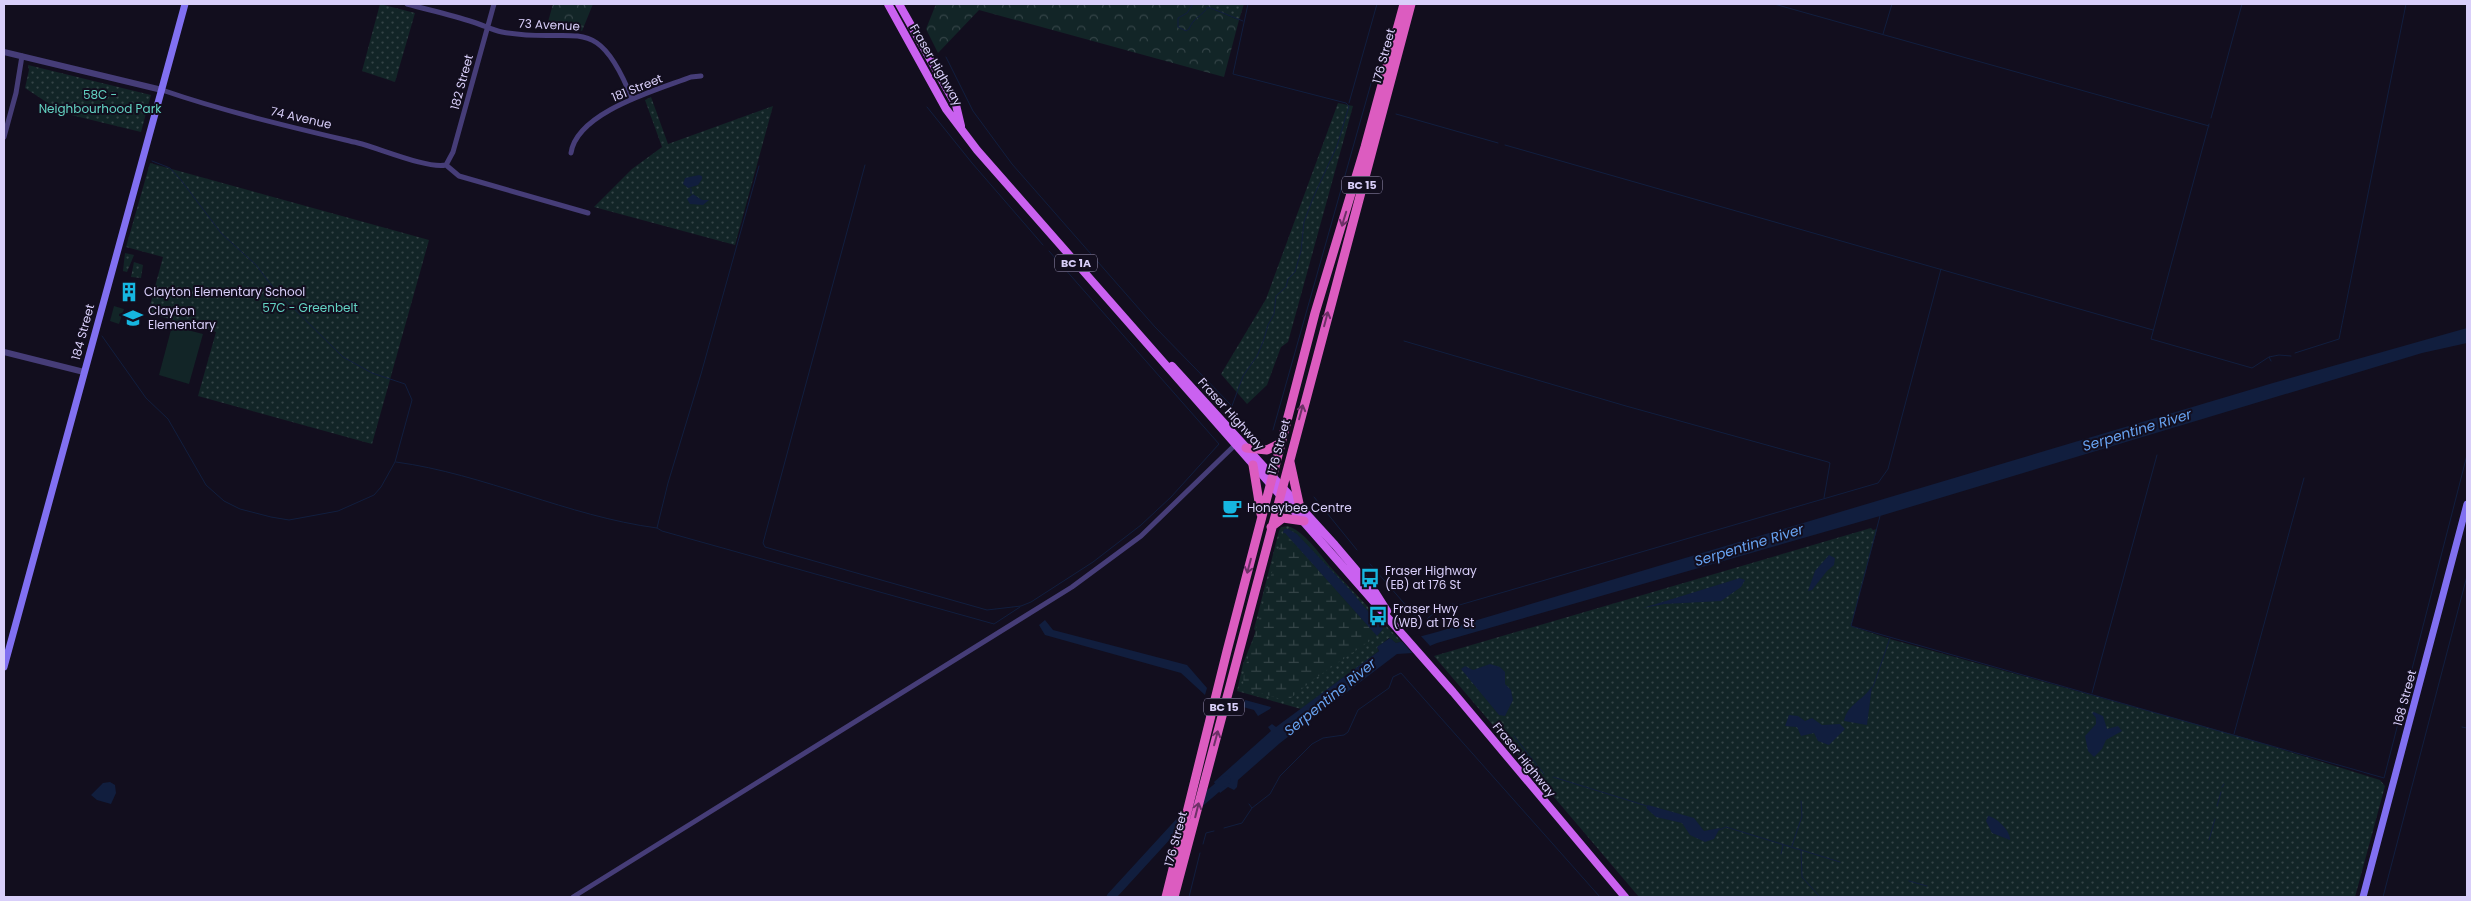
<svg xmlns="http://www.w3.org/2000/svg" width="2471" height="901" font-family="Poppins,sans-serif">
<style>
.green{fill:url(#green-dots)}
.forest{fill:url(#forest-crowns)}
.wetland{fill:url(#wetland-marsh)}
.pitch{fill:#122527}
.water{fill:#111e3e}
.pier{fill:#120e1e}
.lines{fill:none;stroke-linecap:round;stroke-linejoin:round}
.stream{stroke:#111e3e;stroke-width:1}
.river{stroke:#111e3e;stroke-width:9}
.minor{stroke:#463d78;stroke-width:5}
.tertiary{stroke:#463d78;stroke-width:6}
.secondary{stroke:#8170f1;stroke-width:7}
.primary{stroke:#ca61f0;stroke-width:8}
.trunk{stroke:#dc5cc0;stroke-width:9}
.oneway{stroke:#6d3167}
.labels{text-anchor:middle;stroke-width:4;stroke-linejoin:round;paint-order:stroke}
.shield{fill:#120e1e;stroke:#9d95b8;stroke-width:1}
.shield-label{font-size:11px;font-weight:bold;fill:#d9cffa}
.street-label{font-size:12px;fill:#d9cffa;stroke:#120e1e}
.park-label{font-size:12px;fill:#63d3c3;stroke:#120e1e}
.poi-label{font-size:12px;fill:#d9cffa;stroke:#120e1e;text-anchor:start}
.water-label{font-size:14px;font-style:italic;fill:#67a2f0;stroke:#120e1e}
</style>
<defs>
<pattern id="green-dots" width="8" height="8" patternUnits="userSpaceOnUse" patternTransform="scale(1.25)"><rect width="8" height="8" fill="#122527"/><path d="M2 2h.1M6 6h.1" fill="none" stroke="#344447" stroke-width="1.8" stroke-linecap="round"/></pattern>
<pattern id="forest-crowns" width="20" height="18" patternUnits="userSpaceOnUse" patternTransform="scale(1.25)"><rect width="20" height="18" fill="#122527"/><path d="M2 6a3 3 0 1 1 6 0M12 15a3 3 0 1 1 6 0" fill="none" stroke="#344447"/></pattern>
<pattern id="wetland-marsh" width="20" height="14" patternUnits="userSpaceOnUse" patternTransform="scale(1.25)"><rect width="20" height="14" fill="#122527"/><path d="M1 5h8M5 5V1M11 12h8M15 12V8" fill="none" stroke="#344447"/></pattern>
</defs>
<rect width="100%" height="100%" fill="#120e1e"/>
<path class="green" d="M380 4 415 13 395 82 362 71Z
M1209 4H1244L1239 20 1211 9Z
M28 65 151 95 141 132 63 113 25 88 29 70Z
M651 97 668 144 773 106 735 245 594 207 632 169 662 147 645 100Z
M1338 103 1353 106 1288 342 1281 347 1267 385 1247 404 1221 374 1266 299Z
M150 163 429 240 372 444 198 396 216 332 148 313 163 257 126 247Z
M125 253 134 255 127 272 123 271Z
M134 262 143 265 141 278 131 277Z
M1288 526C1307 533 1321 557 1335 572 1357 595 1379 619 1402 642L1396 643 1389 638 1377 648 1379 651 1301 709 1237 691 1243 664 1256 631 1254 629 1279 531 1281 527Z
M1871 528 1873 530 1877 529 1851 626 1890 639 2242 737 2380 780 2385 786 2355 897H1639L1434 656Z"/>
<path class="forest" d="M553 4H593L582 31 577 29H546Z
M936 4H1209L1212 9 1239 20 1224 77 979 10 938 53 926 29Z"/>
<path class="wetland" d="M1283 533H1285L1377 636 1313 680 1287 701 1243 688 1244 672Z"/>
<path class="pitch" d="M114 306 124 309 119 324 110 321Z
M172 326 203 334 189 384 159 375Z"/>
<path class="water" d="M699 175 702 176V179L698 185 688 188 683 184 685 178Z
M693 194 702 200H709L703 205 690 204 687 199Z
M2467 328V343L2422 353 1880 516 1437 643 1413 653 1397 654 1280 743 1238 780 1237 787 1234 790 1228 787 1220 793 1214 782 1271 731 1268 727 1272 724 1276 727 1379 651 1377 647 1390 638 1396 643 1437 632 2273 383Z
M1284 529H1288L1297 534 1351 591 1383 629 1377 636 1285 533H1283Z
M1829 555 1835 558 1834 565 1827 571 1812 590 1808 591 1815 571Z
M1740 578 1745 580 1741 587 1721 601 1665 604 1643 608Z
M1045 620 1053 630 1187 665 1207 688 1205 695 1181 673 1045 635 1039 625Z
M1490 664 1500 667 1505 672V684L1511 690 1513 700 1505 716 1499 715 1461 669 1465 666 1473 670Z
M1872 686 1867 725 1844 721C1847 704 1864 700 1872 686Z
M1245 700 1271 707 1270 709 1258 716 1254 710 1243 707Z
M2094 712 2103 716 2107 729 2118 726 2122 731 2106 740 2102 749 2094 757 2088 751 2085 736 2096 724V718L2092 713Z
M1789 715 1798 716 1805 721 1812 718 1822 725 1840 724 1845 729 1829 745 1818 741 1814 733 1801 736 1797 727 1785 726Z
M110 782 115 785 116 793 111 804 97 800 91 795 103 783Z
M1648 805 1694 818 1704 831 1720 828 1714 839 1705 842 1690 835 1682 823 1656 817 1646 808Z
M1988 816C1996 817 2011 831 2010 840L1992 833 1986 821Z"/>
<path class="pier" d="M1419 634 1431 647 1414 655 1400 639Z"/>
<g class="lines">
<path class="stream" d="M1193 4 1187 13 1178 18V27L1186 31 1189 29C1193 18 1202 16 1208 7L1243 21
M1774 4 2209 126
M1883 34 1892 4
M946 57 973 111 1012 164 1155 327 1231 405
M1349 103 1377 4
M927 107 972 163 1043 245
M1396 114 1498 143
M2211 118 2242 4
M2209 124 2151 339 2252 368 2269 357
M1505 145 2153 330
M865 165 763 543 765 547 987 610 1021 606 1031 602 1093 562 1141 525 1171 497 1219 444 1049 251
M691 188V194
M102 336 146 398 168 419 206 485 224 501 240 509 271 517 289 520 338 511 374 495 381 487 395 462 412 400 405 384 372 373 343 357 276 291 256 265 221 233 181 180 170 168 152 161
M1404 341 1626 406 1828 462 1830 463 1824 498
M2295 353 2339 339 2406 4
M2271 361 2269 357 2279 355 2291 356
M1232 406 1243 376 1257 356 1263 342 1268 325 1274 314 1276 296 1286 287 1288 279 1295 272 1301 251 1304 222 1313 198 1337 146 1349 106 1346 103 1233 74 1248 4
M1273 430 1374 73
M396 462C485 474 567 516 657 528L662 531 994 624 1020 607
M1314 497 1357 550
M1880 516 1851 626 2384 778 2467 455
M657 528 668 483 701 374 759 166
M1370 564 1416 617
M1427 619 1440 608 1453 604 1456 606 1878 483 1888 469 1941 269
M1873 687 1890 638
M2092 693 2157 455
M2462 727 2467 728
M2234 734 2304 478
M1514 736 1544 774
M1553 777 1647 806
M2222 787 2224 784
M1249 804 1252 808 1270 794 1280 776 1312 744 1323 738 1344 735 1348 732 1358 710 1389 688 1393 677 1401 673 1600 897
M2217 806 2221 792
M1224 828 1242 823 1252 808
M1719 830 1726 827 1840 862
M2209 840 2215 819
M1203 844 1206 833 1214 831
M1792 846 1802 816 1801 801
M1801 850 1802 877 1820 897
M1781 854 1783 845
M1909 881 1927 886
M1189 897 1200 853
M2383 897 2467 576"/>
<path class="river" d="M1198 804 1226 780
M1111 897 1188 813"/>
<path class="minor" d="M407 4C429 10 451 15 473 22 483 25 492 30 502 32 576 46 596 8 632 99
M162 90C226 112 291 127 358 143 379 148 427 169 446 165
M4 137 16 93 22 56
M571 153C577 112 657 90 691 77L701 76
M446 165 453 152 494 4
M446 165 459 176 588 213
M573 897 1072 587 1141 536 1235 445"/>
<path class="tertiary" d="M4 52 162 90
M4 352 84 372"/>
<path class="secondary" d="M4 667 185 4
M2363 897 2467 504"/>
<path class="primary" d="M888 4 946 109 977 150 1453 692 1625 897
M899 4 956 105 961 126
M1172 366 1335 545 1375 592 1387 611"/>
<path class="trunk" d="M1246 448 1267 450 1281 443
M1290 462 1300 508
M1253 465 1261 514
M1271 527 1283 518 1304 521
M1166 897 1227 651 1315 313 1365 147 1404 4
M1174 897 1411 4"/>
</g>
<defs><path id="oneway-shaft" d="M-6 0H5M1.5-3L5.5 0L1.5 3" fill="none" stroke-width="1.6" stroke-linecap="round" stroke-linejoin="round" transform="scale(1.25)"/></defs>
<g class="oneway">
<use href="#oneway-shaft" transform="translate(1344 219) rotate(107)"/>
<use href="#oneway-shaft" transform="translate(1326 319) rotate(-75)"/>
<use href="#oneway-shaft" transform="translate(1301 412) rotate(-75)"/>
<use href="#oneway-shaft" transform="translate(1249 566) rotate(105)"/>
<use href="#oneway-shaft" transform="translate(1216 738) rotate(-75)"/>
<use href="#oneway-shaft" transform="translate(1197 810) rotate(-76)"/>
</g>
<defs>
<symbol id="building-bare" viewBox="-9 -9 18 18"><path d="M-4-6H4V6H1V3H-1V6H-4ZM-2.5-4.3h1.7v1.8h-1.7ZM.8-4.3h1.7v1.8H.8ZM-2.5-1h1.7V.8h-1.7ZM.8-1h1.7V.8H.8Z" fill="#16b6e0" stroke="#120e1e" stroke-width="2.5" paint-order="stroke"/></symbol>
<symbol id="school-bare" viewBox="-9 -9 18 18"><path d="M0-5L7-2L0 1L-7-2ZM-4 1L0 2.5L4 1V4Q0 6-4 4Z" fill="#16b6e0" stroke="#120e1e" stroke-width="2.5" paint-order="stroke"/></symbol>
<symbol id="cafe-bare" viewBox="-9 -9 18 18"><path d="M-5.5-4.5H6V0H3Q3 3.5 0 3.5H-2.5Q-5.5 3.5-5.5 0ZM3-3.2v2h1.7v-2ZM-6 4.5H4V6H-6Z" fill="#16b6e0" stroke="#120e1e" stroke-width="2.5" paint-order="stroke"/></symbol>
<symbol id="bus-bare" viewBox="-9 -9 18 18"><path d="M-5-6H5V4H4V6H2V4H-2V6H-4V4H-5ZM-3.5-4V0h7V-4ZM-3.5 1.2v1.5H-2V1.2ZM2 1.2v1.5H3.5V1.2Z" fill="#16b6e0" stroke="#120e1e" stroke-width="2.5" paint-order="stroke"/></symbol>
</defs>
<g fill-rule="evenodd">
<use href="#building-bare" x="115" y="278" width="28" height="28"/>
<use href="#school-bare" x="119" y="304" width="28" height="28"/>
<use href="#cafe-bare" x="1218" y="494" width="28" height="28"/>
<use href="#bus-bare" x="1356" y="564" width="28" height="28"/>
<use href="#bus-bare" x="1364" y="602" width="28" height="28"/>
</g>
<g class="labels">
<g class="shield">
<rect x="1342" y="176.5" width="40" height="17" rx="4"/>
<rect x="1055" y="254.5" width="42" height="17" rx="4"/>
<rect x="1204" y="698.5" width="40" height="17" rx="4"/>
</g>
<g class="shield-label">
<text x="1362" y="189">BC 15</text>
<text x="1076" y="267">BC 1A</text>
<text x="1224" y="711">BC 15</text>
</g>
<g class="street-label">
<text transform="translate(549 25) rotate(3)" y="4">73 Avenue</text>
<text transform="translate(1384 56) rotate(-75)" y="4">176 Street</text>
<text transform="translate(936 65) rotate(60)" y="4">Fraser Highway</text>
<text transform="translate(462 82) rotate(-75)" y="4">182 Street</text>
<text transform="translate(637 88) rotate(-22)" y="4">181 Street</text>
<text transform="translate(301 118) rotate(13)" y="4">74 Avenue</text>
<text transform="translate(83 332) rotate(-75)" y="4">184 Street</text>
<text transform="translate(1231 414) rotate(48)" y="4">Fraser Highway</text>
<text transform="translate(1279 447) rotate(-75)" y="4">176 Street</text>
<text transform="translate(2405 698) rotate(-75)" y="4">168 Street</text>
<text transform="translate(1524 760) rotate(51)" y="4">Fraser Highway</text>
<text transform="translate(1176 839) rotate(-75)" y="4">176 Street</text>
</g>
<g class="park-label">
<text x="100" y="99">58C -<tspan x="100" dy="14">Neighbourhood Park</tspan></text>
<text x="310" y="312">57C - Greenbelt</text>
</g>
<g class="poi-label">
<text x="144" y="296">Clayton Elementary School</text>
<text x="148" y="315">Clayton<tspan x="148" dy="14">Elementary</tspan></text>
<text x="1247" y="512">Honeybee Centre</text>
<text x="1385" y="575">Fraser Highway<tspan x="1385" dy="14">(EB) at 176 St</tspan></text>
<text x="1393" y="613">Fraser Hwy<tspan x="1393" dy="14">(WB) at 176 St</tspan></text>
</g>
<g class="water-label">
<text transform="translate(2137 430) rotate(-17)" y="5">Serpentine River</text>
<text transform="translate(1749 545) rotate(-17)" y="5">Serpentine River</text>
<text transform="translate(1330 697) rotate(-39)" y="5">Serpentine River</text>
</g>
</g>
<rect width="2471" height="901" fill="none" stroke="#d9cffa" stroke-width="10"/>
</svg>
